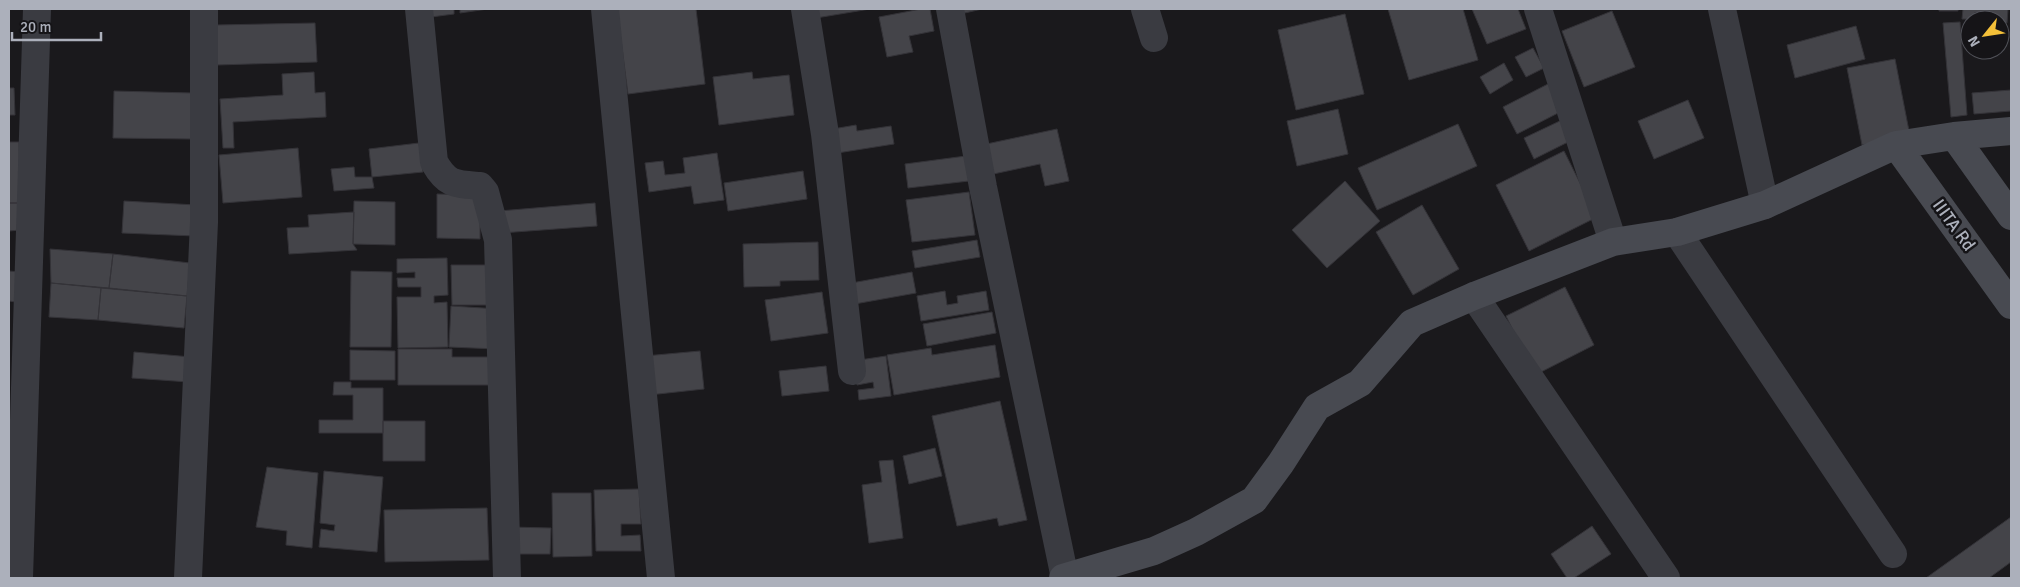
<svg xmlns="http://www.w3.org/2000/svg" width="2020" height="587" font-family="Signika,sans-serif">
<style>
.building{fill:#444449;stroke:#343338}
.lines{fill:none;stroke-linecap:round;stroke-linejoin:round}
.street{stroke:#3a3b41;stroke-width:28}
.secondary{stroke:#484a51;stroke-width:28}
.labels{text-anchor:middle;stroke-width:5;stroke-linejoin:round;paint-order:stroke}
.street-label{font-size:18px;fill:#acb0bb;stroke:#151417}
</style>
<rect width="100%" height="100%" fill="#1a191c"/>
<path class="building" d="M430 9H454V14L431 17Z
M460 9H488L460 13Z
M617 9H696L705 84 628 94Z
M808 9H870L810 19Z
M921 9H930L934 31 909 36 913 52 887 57 879 17Z
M950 9H982L952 16Z
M1388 9H1463L1478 60 1409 80Z
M1472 9H1518L1526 29 1487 44Z
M1939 9H1958V11H1939Z
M1963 9H2008L2007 23 2000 22V20L1962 19Z
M1612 11 1635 67 1584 87 1562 31Z
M1345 14 1364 94 1296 110 1278 30Z
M1960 22 1967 115 1951 117 1943 23Z
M315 23 317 62 217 65 216 25Z
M1856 26 1865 59 1795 78 1787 45Z
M1533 48 1544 68 1526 77 1515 57Z
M1895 59 1910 136 1862 145 1847 68Z
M1504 63 1513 80 1490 94 1480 77Z
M314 72 315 93 325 92 326 117 233 122 234 148H223L220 99 283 95 282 74Z
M752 72 753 79 789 75 794 115 719 125 713 77Z
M1548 84 1562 111 1517 134 1503 107Z
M9 88H14L15 115H9Z
M2011 90V111L1974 114 1972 93Z
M114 91 192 93 191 139 113 138Z
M1688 100 1704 138 1654 159 1638 121Z
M1338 109 1348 154 1297 166 1287 121Z
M1564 119 1574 139 1534 159 1524 138Z
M1458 124 1477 166 1377 210 1358 168Z
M856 125 857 131 891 126 894 144 831 154 827 130Z
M1057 129 1069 181 1045 186 1040 164 984 176 977 146Z
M9 142H19L20 203H9Z
M419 143 423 172 372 177 369 149Z
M298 148 302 197 223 203 219 155Z
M1564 151 1597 217 1529 251 1496 185Z
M717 153 724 200 694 204 691 186 649 192 645 163 663 161 665 175 685 173 683 158Z
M966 156 969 181 908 188 905 164Z
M354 167 355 177H372L374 188 334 191 331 169Z
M803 171 807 199 728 211 724 183Z
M1345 181 1380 221 1327 268 1292 230Z
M969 192 975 235 912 242 906 200Z
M437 194 480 195V239L437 238Z
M124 201 196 205 195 236 122 233Z
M354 201 395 202V245L353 244Z
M9 203H20V230L9 231Z
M595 203 597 226 501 233 499 211Z
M1422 205 1459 269 1413 295 1376 232Z
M354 212 353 244 357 250 289 254 287 228 309 227 308 215Z
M977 240 980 257 915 268 912 251Z
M818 242 819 280 780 281V286L744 287 743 244Z
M50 249 113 254 109 288 51 283Z
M113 254 190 263 187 296 109 288Z
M447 258 448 295 434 296V303L447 302 448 347 398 348 397 297H421V287H398L397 278H415V272L397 273V259Z
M451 265H494V305H452Z
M9 271 19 272 16 302 9 301Z
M351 271 392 272 391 347H350Z
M912 272 916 293 849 305 846 284Z
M51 283 101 288 98 320 49 317Z
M1565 287 1594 345 1535 375 1506 316Z
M101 288 187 296 184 328 98 320Z
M945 291 947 305 958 303 957 296 986 291 989 310 921 321 917 296Z
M822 292 828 333 771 341 765 300Z
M451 306 499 309 497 349 449 347Z
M992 312 996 333 927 346 923 324Z
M995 345 1000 377 894 395 887 355 931 348 932 355Z
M398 349H452V357H492V385H398Z
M350 350 395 351V380H350Z
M700 351 704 389 649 395 645 356Z
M134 352 191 357 189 382 132 378Z
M886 356 891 396 859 400 858 390 874 388 873 382 857 385 853 361Z
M826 366 829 391 782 396 779 371Z
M334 382H351V388H383V433H319V420H353V395H333Z
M1000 401 1027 520 999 526 997 518 957 526 932 416Z
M383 421H425V461H383Z
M935 448 942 476 909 484 903 456Z
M893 460 903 538 869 543 862 485 882 482 879 461Z
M267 467 318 473 312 548 286 545 287 531 256 527Z
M324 471 383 477 377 552 319 547 321 529 334 531 335 525 320 523Z
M639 489 641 524H621V536L640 535 641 551H596L594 490Z
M552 493H591L592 556 553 557Z
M487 508 489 560 385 562 384 510Z
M2011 517V562L1989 578H1926Z
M1592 526 1611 554 1574 578H1567L1551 554Z
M510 527 551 528 550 554H510Z"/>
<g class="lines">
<path class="street" d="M419 9 434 162C447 185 455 184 480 186L485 192 498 240 507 578
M605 9 661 578
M805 9 825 134 852 371
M950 9 983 187 1065 578
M1145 9 1154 38
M1538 9 1613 242
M1722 9 1765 205
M1677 232 1893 554
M1474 296 1666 578
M19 578 37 9
M188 578 204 222V9"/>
<path class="secondary" d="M1954 136 2011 216
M1896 145 2011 305
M1063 578 1154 551 1196 532 1254 500 1281 463 1317 407 1360 383 1412 323 1474 296 1613 242 1677 232 1765 205 1896 145 1954 136 2011 131"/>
</g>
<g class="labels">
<g class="street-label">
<text transform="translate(1954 225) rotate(54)" y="6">IIITA Rd</text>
</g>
</g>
<rect width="2020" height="587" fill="none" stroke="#acb0bb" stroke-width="20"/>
<g transform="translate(1985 35) rotate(240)"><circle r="24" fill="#151417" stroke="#515259"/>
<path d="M0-4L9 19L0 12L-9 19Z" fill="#f4c039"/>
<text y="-8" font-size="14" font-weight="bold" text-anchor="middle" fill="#acb0bb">N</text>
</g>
<path d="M12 32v8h89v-8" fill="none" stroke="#acb0bb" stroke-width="2.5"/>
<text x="20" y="32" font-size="15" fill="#acb0bb" stroke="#151417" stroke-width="4" paint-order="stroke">20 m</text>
</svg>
